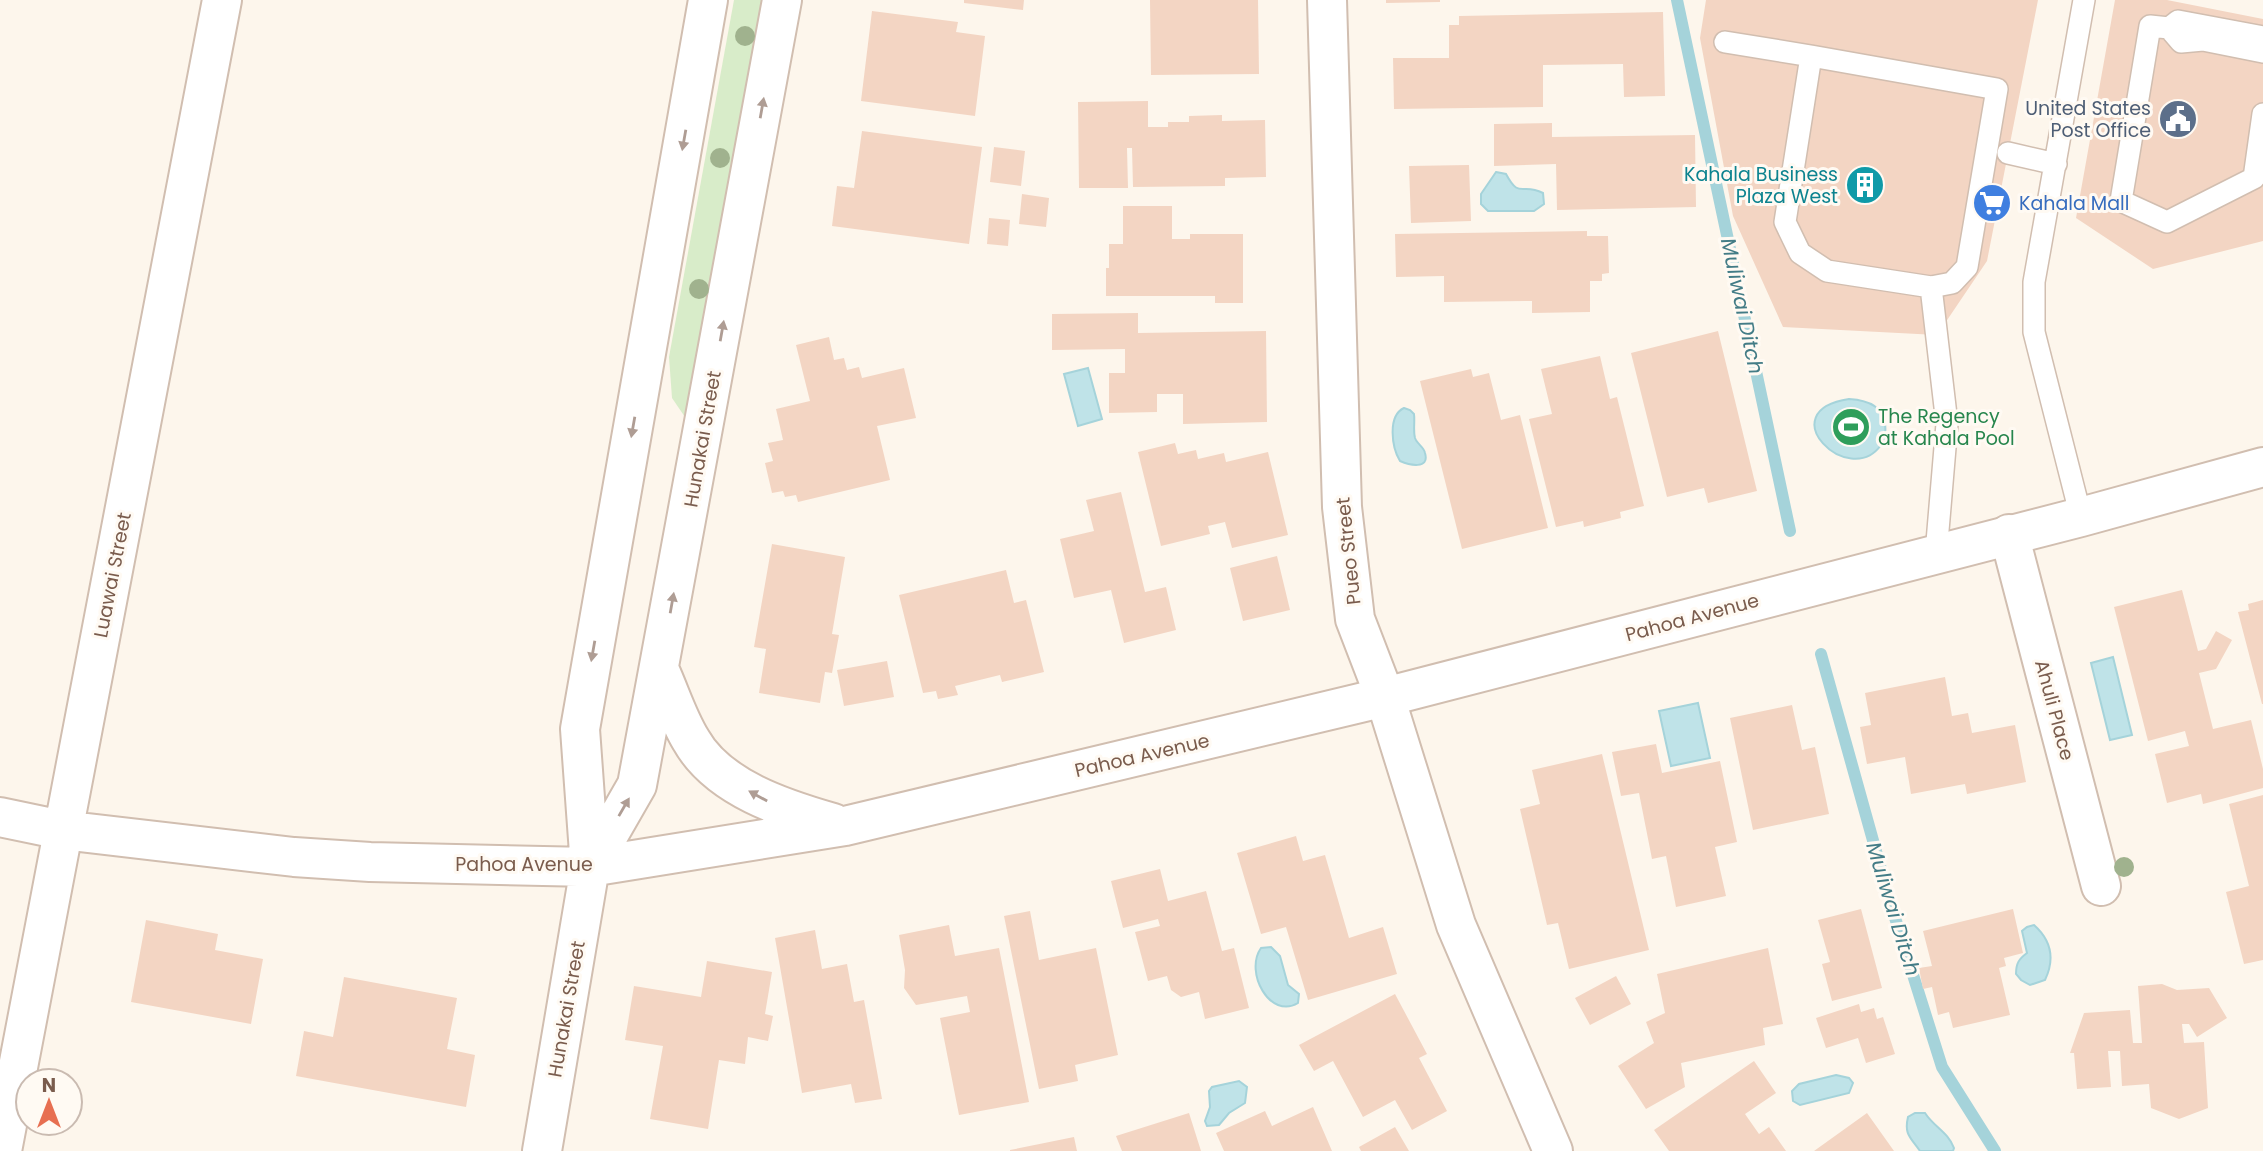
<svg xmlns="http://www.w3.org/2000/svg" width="2263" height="1151" font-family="Poppins,sans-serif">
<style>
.green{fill:#d8ecc9}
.water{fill:#bfe3e8;stroke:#a5d3da;stroke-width:2}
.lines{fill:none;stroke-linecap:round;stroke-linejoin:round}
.stream{stroke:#a5d3da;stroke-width:12}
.building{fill:#f3d5c3}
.service-casing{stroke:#d1beb0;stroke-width:24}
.minor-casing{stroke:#d1beb0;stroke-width:42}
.tertiary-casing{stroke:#d1beb0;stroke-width:42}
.service{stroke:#fff;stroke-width:21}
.minor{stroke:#fff;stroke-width:38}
.tertiary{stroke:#fff;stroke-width:38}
.tree{fill:#a0b28e}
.oneway{fill:#af9d94}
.labels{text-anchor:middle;stroke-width:6;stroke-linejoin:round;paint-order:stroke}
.service-label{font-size:19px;fill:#4e5e75;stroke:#fffaf3;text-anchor:end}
.culture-label{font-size:19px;fill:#0d838f;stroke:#fffaf3;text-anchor:end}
.shop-label{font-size:19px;fill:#366cbe;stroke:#fffaf3;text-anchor:start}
.leisure-label{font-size:19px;fill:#27864d;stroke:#fffaf3;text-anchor:start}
.street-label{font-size:19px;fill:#7a5c4d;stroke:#fffaf3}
.water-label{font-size:21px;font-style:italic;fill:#437c86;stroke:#fffaf3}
</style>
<rect width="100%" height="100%" fill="#fdf6ec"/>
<path class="green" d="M734 0H764L687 420 672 398 669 357Z"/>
<path class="water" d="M1496 172 1506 174C1520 200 1521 182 1543 193L1544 204 1534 211H1488L1481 204V194Z
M1088 368 1102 419 1078 426 1064 374Z
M1849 399C1866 400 1883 405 1885 424 1886 431 1885 439 1881 445 1849 490 1769 411 1849 399Z
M1404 408 1410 410 1414 414C1415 422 1413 431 1415 438 1417 444 1424 447 1425 453 1430 470 1409 465 1400 461 1392 448 1387 416 1404 408Z
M2113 657 2132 735 2110 740 2091 663Z
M1698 703 1710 758 1671 766 1659 711Z
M2034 925C2052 941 2055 959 2045 980L2030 985 2021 980 2016 974C2016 963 2019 959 2027 953L2022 931 2027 927Z
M1271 947 1280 956 1288 985 1299 994 1298 1003C1270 1020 1244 972 1261 948Z
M1836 1075 1849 1078 1853 1083 1849 1093 1800 1105 1793 1101 1792 1091 1799 1084Z
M1239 1081 1247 1087 1245 1103 1229 1113 1219 1125 1207 1126 1205 1121 1210 1107 1209 1091 1212 1087Z
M1915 1113H1925C1934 1127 1948 1132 1954 1148L1953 1151H1920C1910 1137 1904 1134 1908 1117Z"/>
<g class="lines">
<path class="stream" d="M1677 0 1790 531
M1821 654 1891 905 1942 1067 1995 1151"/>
</g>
<path class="building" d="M964 0H1024L1023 10 964 3Z
M1150 0H1258L1259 74 1151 75Z
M1386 0H1440V2L1386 3Z
M1706 0H2038L1987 261 1937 335 1783 327 1733 216 1700 38Z
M2115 0H2167L2263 19V241L2153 269 2076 218Z
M872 11 958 22 956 32 985 36 975 116 861 101Z
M1663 12 1665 96 1624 97 1623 64 1543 65V107L1394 109 1393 58H1449V25H1459V16Z
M1148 101V127H1168V122H1189V116L1222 115V121L1265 120 1266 177 1225 178V186L1133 187 1132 148H1127L1128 188H1079L1078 102Z
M1552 123V137L1695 135 1696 207 1557 210 1556 164 1494 166V124Z
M862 131 982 147 969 244 832 226 837 186 854 188Z
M994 147 1025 151 1021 186 990 182Z
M1469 165 1471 221 1411 223 1409 166Z
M1022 194 1049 198 1046 227 1019 224Z
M1123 206H1172V239H1190V234H1243V303H1215V296H1106V268H1109V244H1123Z
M989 218 1010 220 1008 246 987 244Z
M1587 231V236H1608L1609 273 1602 274V281H1590V312L1532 313V301L1444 302V276L1396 277 1395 234Z
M1138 313V333L1266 331 1267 422 1183 424V394H1157V412L1109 413V373H1125V349L1052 350V314Z
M1718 331 1757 491 1708 503 1704 488 1667 497 1631 353Z
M829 337 834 360 844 358 847 370 859 367 862 378 904 368 916 418 877 426 890 480 798 502 796 495 785 497 783 491 772 493 765 463 773 461 768 443 783 440 776 409 810 401 796 345Z
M1600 356 1610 399 1617 397 1644 506 1620 512 1621 518 1584 527 1583 521 1556 527 1529 419 1552 414 1541 369Z
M1471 369 1473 377 1489 373 1501 420 1520 415 1548 528 1462 549 1420 381Z
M1175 443 1178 454 1196 450 1198 459 1224 453 1226 462 1268 452 1288 535 1232 548 1225 522 1208 526 1210 534 1161 546 1138 452Z
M1121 492 1145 592 1166 587 1176 630 1124 643 1111 590 1074 598 1060 539 1094 531 1086 500Z
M772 544 845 557 832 634 839 635 832 673 825 672 820 703 759 693 766 649 754 647Z
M1277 556 1290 610 1243 621 1230 568Z
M1006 570 1014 603 1026 600 1044 672 1002 682 1000 675 955 686 958 695 938 699 936 691 923 693 899 595Z
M2182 590 2198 651 2206 649 2216 631 2232 640 2216 669 2199 673 2213 729 2251 720 2263 769V788L2203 804 2201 794 2167 803 2155 754 2189 746 2185 731 2148 741 2114 607Z
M2263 600V704H2262L2238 612 2249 610 2248 604Z
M887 661 894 697 844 706 837 670Z
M1945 677 1952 716 1968 713 1972 733 2015 725 2026 782 1967 794 1965 784 1911 794 1905 757 1867 764 1860 727 1871 725 1865 693Z
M1792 705 1802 750 1815 747 1829 814 1753 830 1730 718Z
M1656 744 1662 773 1720 761 1737 842 1715 847 1726 896 1676 907 1666 856 1652 859 1639 793 1621 796 1612 752Z
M1602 754 1649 950 1569 969 1558 923 1547 925 1520 809 1540 804 1532 770Z
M2263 795V960L2244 964 2226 892 2249 886 2229 804Z
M1296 836 1303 861 1325 855 1349 938 1383 927 1397 974 1308 1000 1286 927 1261 934 1237 853Z
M1160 869 1168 901 1206 891 1222 951 1234 948 1249 1008 1205 1019 1199 992 1181 997 1171 990 1167 976 1148 981 1135 932 1160 926 1158 919 1123 928 1111 881Z
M1861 909 1882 988 1832 1001 1822 964 1830 962 1818 920Z
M2013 909 2023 953 2004 958 2006 966 1999 968 2010 1015 1953 1028 1949 1012 1938 1015 1932 987 1923 989 1919 968 1932 966 1923 931Z
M1030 911 1039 960 1096 948 1118 1055 1075 1065 1078 1081 1039 1089 1004 916Z
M146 920 218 934 215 950 263 959 251 1024 131 1002Z
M949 925 955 956 999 948 1029 1102 959 1115 940 1018 970 1012 967 996 916 1005 904 988 905 970 899 935Z
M815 930 822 969 847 964 854 1002 864 1000 882 1099 855 1103 851 1084 802 1093 775 938Z
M1768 948 1783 1024 1763 1028 1765 1045 1681 1063 1685 1087 1646 1109 1618 1066 1654 1043 1646 1022 1665 1013 1657 974Z
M707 961 772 972 765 1014 773 1016 768 1041 748 1037 745 1064 719 1060 708 1129 650 1119 663 1046 625 1040 634 986 701 997Z
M1616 976 1631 1004 1590 1025 1575 998Z
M344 977 457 998 447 1049 475 1055 466 1107 296 1076 304 1031 333 1037Z
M2162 984 2177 990 2209 988 2227 1018 2197 1037 2189 1024H2182L2184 1043 2204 1042 2208 1108 2179 1119 2151 1108 2149 1084 2122 1086 2120 1051H2108L2111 1087 2077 1089 2074 1053H2070L2084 1013 2130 1010 2133 1043H2142L2138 986Z
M1395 994 1427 1054 1419 1058 1447 1111 1412 1130 1395 1100 1363 1117 1333 1061 1314 1071 1299 1045Z
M1859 1004 1861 1012 1874 1008 1877 1019 1883 1017 1895 1054 1866 1063 1858 1038 1826 1048 1816 1018Z
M1754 1061 1776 1093 1745 1114 1759 1134 1769 1127 1786 1151H1669L1654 1130Z
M1313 1107 1332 1151H1224L1216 1133 1265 1111 1272 1126Z
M1189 1113 1201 1151H1122L1116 1136Z
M1867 1113 1894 1151H1814Z
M1395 1127 1409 1151H1361L1359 1147Z
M1074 1137 1077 1151H1010V1150Z"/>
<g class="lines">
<defs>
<path id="service" d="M2169 28 2181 42 2203 40 2263 52
M2263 37 2178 21 2169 28 2150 26 2121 201 2167 222 2254 178 2263 114
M1725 42 1811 56
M1811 56 1997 89 1967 267 1952 283 1931 287 1827 271 1800 253 1785 222Z
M2008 153 2056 164
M1931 287 1947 424 1936 554
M2081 517 2034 332V282L2084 0"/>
<path id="minor" d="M1327 0 1342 507 1355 619 1385 697 1456 925 1553 1151
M2009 534 2101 886"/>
<path id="tertiary" d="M660 671C670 693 678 719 691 740 718 788 784 809 833 823
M0 817 62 830 294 857 370 862 590 867 845 826 1385 697 2081 517 2263 467
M590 867 637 785 782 0
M2 1151 222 0
M542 1151 590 867 580 729 708 0"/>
</defs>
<use href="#service" class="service-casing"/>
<use href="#minor" class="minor-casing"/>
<use href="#tertiary" class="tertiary-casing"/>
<use href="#service" class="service"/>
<use href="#minor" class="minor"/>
<use href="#tertiary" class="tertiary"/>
</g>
<g class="tree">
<circle cx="745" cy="36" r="10"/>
<circle cx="720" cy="158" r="10"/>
<circle cx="699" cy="289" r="10"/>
<circle cx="2124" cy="867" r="10"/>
</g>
<defs><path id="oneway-solid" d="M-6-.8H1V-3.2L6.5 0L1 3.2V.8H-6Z" transform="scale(1.75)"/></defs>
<g class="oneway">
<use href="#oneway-solid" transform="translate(762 108) rotate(-80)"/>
<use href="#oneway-solid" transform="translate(684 140) rotate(100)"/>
<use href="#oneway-solid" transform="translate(722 331) rotate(-80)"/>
<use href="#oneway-solid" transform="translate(633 427) rotate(100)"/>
<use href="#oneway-solid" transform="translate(672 603) rotate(-80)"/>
<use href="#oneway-solid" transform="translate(593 651) rotate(100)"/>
<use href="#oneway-solid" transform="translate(758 796) rotate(-151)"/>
<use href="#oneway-solid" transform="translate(624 807) rotate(-60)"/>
</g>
<defs>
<symbol id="civic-disc" viewBox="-11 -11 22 22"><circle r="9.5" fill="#5c6f8a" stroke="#fffaf3"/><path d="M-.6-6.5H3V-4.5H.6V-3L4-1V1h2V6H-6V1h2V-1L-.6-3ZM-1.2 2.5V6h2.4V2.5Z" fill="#fff"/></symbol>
<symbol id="building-disc" viewBox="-11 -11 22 22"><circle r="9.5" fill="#0f9aa8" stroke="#fffaf3"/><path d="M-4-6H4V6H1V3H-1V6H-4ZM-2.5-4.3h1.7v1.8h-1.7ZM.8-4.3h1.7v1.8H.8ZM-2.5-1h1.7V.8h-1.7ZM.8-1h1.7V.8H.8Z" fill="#fff"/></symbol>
<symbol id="supermarket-disc" viewBox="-11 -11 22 22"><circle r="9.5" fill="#3f7fe0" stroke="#fffaf3"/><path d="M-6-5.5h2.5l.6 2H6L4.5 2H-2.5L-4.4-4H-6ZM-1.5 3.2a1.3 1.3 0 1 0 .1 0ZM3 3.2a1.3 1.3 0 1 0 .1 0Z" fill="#fff"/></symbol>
<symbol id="stadium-disc" viewBox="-11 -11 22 22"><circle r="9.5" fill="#2e9e5b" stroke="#fffaf3"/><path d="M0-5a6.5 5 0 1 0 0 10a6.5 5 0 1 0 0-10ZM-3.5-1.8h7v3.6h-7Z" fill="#fff"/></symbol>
</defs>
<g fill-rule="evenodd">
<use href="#civic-disc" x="2156" y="97" width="44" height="44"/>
<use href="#building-disc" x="1843" y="163" width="44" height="44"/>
<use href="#supermarket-disc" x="1970" y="181" width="44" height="44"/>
<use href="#stadium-disc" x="1829" y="405" width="44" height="44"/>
</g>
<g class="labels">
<g class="service-label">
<text x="2151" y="115">United States<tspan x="2151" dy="22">Post Office</tspan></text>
</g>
<g class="culture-label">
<text x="1838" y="181">Kahala Business<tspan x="1838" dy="22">Plaza West</tspan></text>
</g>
<g class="shop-label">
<text x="2019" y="210">Kahala Mall</text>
</g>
<g class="leisure-label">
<text x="1878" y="423">The Regency<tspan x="1878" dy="22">at Kahala Pool</tspan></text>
</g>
<g class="street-label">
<text transform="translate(702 439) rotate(-80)" y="7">Hunakai Street</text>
<text transform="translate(1348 551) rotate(-96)" y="7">Pueo Street</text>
<text transform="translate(112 575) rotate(-79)" y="7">Luawai Street</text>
<text transform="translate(1692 617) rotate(-15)" y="7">Pahoa Avenue</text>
<text transform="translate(2055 710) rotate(75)" y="7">Ahuli Place</text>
<text transform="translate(1142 755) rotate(-13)" y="7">Pahoa Avenue</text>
<text x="524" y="871">Pahoa Avenue</text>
<text transform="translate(566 1009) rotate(-80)" y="7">Hunakai Street</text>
</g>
<g class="water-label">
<text transform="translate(1742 306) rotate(78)" y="7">Muliwai Ditch</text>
<text transform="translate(1893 909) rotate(73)" y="7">Muliwai Ditch</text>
</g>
</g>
<g transform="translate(49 1102)"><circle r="33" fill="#fffaf3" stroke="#cabbb1" stroke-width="2"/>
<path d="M0-5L12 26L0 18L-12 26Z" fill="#e76f51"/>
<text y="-10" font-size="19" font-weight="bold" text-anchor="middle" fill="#7a5c4d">N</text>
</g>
</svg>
